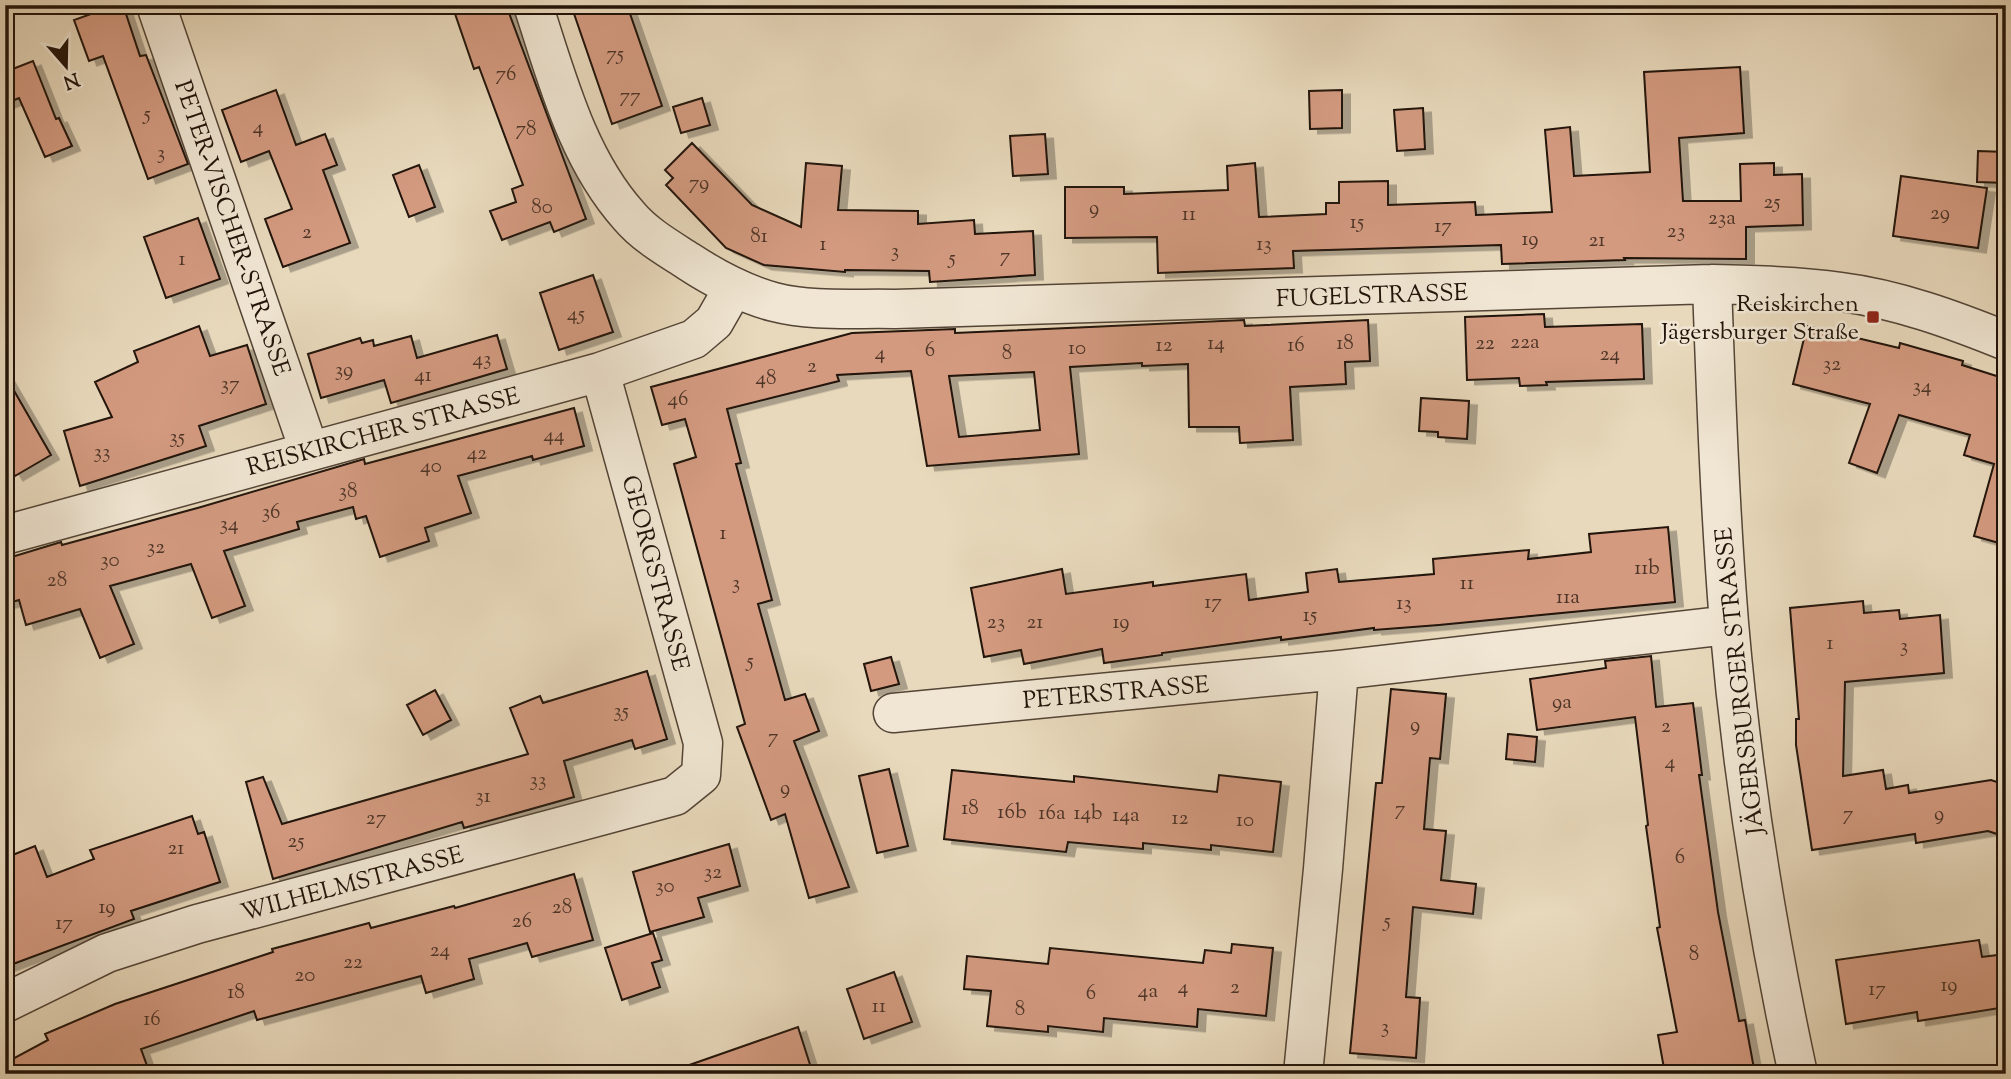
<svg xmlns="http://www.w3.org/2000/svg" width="2011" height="1079" font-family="'Sorts Mill Goudy',serif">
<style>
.building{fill:#d39a80;stroke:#211309;stroke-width:2;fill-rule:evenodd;filter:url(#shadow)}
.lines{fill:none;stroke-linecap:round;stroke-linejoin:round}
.street-casing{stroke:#534436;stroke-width:41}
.street{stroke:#f0e6d3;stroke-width:38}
.poi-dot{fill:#8f2418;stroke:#f0e6d3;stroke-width:2.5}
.labels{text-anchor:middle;stroke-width:5;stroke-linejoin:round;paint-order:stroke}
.number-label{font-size:21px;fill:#4e3527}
.street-label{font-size:24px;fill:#211309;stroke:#f0e6d3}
.poi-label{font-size:24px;fill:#211309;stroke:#f0e6d3;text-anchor:end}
</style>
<defs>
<filter id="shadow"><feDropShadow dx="8" dy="4.5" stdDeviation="0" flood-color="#0004"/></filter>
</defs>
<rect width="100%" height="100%" fill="#e8d9bc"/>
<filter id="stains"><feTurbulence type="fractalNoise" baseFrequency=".00286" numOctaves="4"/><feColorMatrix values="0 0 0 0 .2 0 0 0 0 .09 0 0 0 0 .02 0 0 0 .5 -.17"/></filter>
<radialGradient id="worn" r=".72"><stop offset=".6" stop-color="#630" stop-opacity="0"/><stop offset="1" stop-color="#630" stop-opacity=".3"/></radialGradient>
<path class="building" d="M116 5H123L140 56 146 55 188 164 148 179 103 56 89 61 74 20Z
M452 5H506L586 219 554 232 550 222 502 240 490 211 516 202 512 189 523 185 479 67 474 69Z
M571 5H627L662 106 612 124Z
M33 61 56 119 59 118 72 146 45 157 19 98 5 104V72Z
M1740 67 1744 133 1679 138 1683 201H1741L1740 164 1774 163V175L1802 174 1803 225 1746 227V259L1624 258 1625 260 1502 264 1501 245 1293 251 1294 268 1158 273 1157 237 1065 238V187H1124V194L1228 190 1227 166 1255 163 1259 217 1326 214V203H1339V182L1388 181V205L1475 202 1476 215 1552 212 1545 130 1570 127 1574 176 1650 172 1644 72Z
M276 90 296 145 325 134 337 165 323 170 350 243 283 267 265 219 292 209 269 151 241 162 222 110Z
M1342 90V128L1310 129 1309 91Z
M702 98 710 125 681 133 673 107Z
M1423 108 1425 149 1397 151 1394 110Z
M1045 134 1048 174 1013 176 1010 136Z
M692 143 752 205 801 227 806 163 842 166 838 210 918 211V224L974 220 975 234 1033 231 1035 275 930 282 929 271 845 270V272L764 265 726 248 666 185 673 178 665 170Z
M1978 151 2006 152V183L1977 182Z
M419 165 435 207 409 217 393 175Z
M1901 176 1987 188 1978 248 1893 236Z
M198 218 220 279 166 298 144 237Z
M593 275 613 332 559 350 540 293Z
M1544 314 1545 327 1642 324 1644 379 1546 382 1547 385 1520 386 1519 378 1467 380 1465 317Z
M1244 320 1245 326 1368 320 1370 361 1345 362 1346 384 1290 387 1293 440 1240 443 1239 427H1189L1188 364 1142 366V363L1070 367 1079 454 927 466 911 371 837 375 839 381 727 409 741 463 736 464 772 600 758 604 785 700 805 694 819 731 794 741 849 887 809 898 785 814 771 820 737 727 745 724 674 464 696 457 685 419 662 425 651 387 852 333 955 329V333ZM1034 372 1040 430 959 437 949 376Z
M199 326 210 356 247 345 266 404 199 426 206 446 80 486 64 431 112 417 95 382 138 362 134 351Z
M1807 326 1899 348 1900 343 1963 361 1962 365 2006 379V545L1974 536 1994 464 1964 455 1970 435 1899 415 1877 473 1849 463 1870 404 1793 384Z
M497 335 507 369 391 403 384 380 321 398 308 354 360 338 362 343 373 340 374 346 411 336 417 358Z
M5 375 51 455 15 476 5 459Z
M1421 398 1469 401 1467 439 1438 437V432L1419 431Z
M574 408 584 446 533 460 532 456 458 476 471 513 425 528 429 541 380 557 366 516 356 519 353 507 297 522 299 529 224 551 245 606 212 618 191 564 110 586 134 644 100 658 80 609 26 625 19 600 5 604V559L61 542 62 545 201 507 364 459 365 464Z
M1668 527 1675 602 1439 625 1374 630V628L1281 640V637L1162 653V655L1104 663 1102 649 1024 664 1021 650 984 657 971 588 1062 569 1066 594 1153 582V586L1246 574 1249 600 1308 592 1306 573 1337 569 1339 582 1434 574 1433 559 1529 550 1528 559 1591 552 1589 534Z
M1863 601 1864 613 1899 610 1900 619 1940 615 1944 673 1845 682 1843 776 1883 770 1886 789 1908 785 1909 793 1991 780 2006 785V837L1988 831 1916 843 1915 834 1812 850 1796 745V719H1799L1790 608Z
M1651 656 1656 707 1693 703 1702 775H1699L1718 912 1739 1021 1745 1020 1755 1074H1665L1658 1035 1677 1032 1657 928 1660 927 1646 826 1648 825 1635 717 1537 730 1530 679 1606 668 1605 661Z
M891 657 899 684 871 691 864 664Z
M647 671 667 739 635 749 632 740 564 761 574 797 464 828 462 822 273 879 246 782 263 777 282 824 528 754 510 708 540 696 543 703Z
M1391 689 1446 694 1440 759 1430 758 1424 829 1446 831 1441 880 1476 884 1473 914 1413 907 1406 997 1420 998 1416 1058 1350 1053 1376 783H1382Z
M435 690 451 720 423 735 407 705Z
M1508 734 1537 737 1535 762 1506 759Z
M889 769 908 846 877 853 859 776Z
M952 770 1074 782V776L1217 792 1219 775 1281 782 1273 852 1211 845V850L1143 843V849L1068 842 1066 852 944 839Z
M192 816 198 834 204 832 220 882 131 911 134 919 5 967V858L35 846 47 877 94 859 90 850Z
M729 844 740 886 698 898 704 917 650 932 633 872Z
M574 874 593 940 532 957 527 943 469 959 474 979 426 993 421 976 257 1020 254 1011 141 1049 150 1074H5V1063L48 1040 45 1034 115 1004 273 952 272 949 369 923 371 928 454 906 455 908Z
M653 933 662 960 652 963 660 987 622 1000 605 948Z
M1979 940 1982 957 2006 954V1007L1918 1021 1917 1012 1846 1024 1836 960Z
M1232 944 1273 948 1266 1016 1198 1009 1197 1027 1104 1018 1103 1032 1048 1026V1032L987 1026 991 991 964 989 967 956 1048 964 1050 948 1203 963 1205 950 1231 953Z
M894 972 912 1022 864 1039 847 989Z
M798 1027 813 1074H675V1070Z"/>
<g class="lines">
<defs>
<path id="street" d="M156 5 309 450
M533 5C557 78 577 158 629 216 645 235 668 248 688 261 714 278 744 294 774 302 812 312 856 308 895 309L1712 284C1755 285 1798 286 1841 292 1897 299 1954 320 2006 341
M1712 284C1716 397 1720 510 1729 623 1742 774 1766 926 1798 1074
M5 535 600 372 694 339 714 322 734 287
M893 713 1339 670 1729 625
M5 1003 107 953 197 924 675 796 701 775 703 743 600 372
M1303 1074 1323 869 1339 670"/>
</defs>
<use href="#street" class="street-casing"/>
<use href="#street" class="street"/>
</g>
<rect class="poi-dot" x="1866" y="310" width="14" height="14" rx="3.5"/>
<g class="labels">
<g class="number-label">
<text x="615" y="60">75</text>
<text x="506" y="80">76</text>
<text x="630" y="102">77</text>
<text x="147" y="120">5</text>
<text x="258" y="133">4</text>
<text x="526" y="135">78</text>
<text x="161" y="159">3</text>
<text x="699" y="189">79</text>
<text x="1772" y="208">25</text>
<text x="542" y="213">80</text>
<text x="1094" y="214">9</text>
<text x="1940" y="219">29</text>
<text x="1189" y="220">11</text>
<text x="1722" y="224">23a</text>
<text x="1357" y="228">15</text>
<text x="1443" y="232">17</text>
<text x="1676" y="237">23</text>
<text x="307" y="238">2</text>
<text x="759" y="242">81</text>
<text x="1530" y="245">19</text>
<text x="1597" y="246">21</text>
<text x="823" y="250">1</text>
<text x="1264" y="250">13</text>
<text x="895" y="257">3</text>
<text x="1005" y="262">7</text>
<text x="952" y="264">5</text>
<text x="182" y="265">1</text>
<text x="576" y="320">45</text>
<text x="1525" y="348">22a</text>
<text x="1216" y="349">14</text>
<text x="1345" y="349">18</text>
<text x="1485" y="349">22</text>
<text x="1164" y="351">12</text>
<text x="1296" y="351">16</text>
<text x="1077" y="354">10</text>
<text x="930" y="356">6</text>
<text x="880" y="359">4</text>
<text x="1007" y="359">8</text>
<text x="1610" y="360">24</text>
<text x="482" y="365">43</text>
<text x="1832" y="370">32</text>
<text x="812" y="372">2</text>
<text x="344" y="376">39</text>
<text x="423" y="381">41</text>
<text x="766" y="384">48</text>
<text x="230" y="390">37</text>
<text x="1922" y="392">34</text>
<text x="678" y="405">46</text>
<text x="554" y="441">44</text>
<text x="177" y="443">35</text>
<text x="102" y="458">33</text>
<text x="477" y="459">42</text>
<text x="431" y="472">40</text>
<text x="348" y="497">38</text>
<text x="271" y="518">36</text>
<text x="229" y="530">34</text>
<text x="723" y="539">1</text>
<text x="156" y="553">32</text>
<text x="110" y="566">30</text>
<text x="1647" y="574">11b</text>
<text x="57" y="586">28</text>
<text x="736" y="589">3</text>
<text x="1467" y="589">11</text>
<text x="1568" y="603">11a</text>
<text x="1213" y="608">17</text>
<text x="1404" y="609">13</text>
<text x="1310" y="621">15</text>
<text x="996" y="628">23</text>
<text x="1035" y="628">21</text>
<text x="1121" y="628">19</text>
<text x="1830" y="649">1</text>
<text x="1904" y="652">3</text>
<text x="750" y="667">5</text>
<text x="1562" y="708">9a</text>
<text x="621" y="717">35</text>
<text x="1415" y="731">9</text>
<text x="1666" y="732">2</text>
<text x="773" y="743">7</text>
<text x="1670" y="768">4</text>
<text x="538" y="786">33</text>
<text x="785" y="794">9</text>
<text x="483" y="802">31</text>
<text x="970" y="814">18</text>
<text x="1400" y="815">7</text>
<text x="1012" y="818">16b</text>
<text x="1052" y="819">16a</text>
<text x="1088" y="819">14b</text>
<text x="1848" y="820">7</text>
<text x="1939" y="820">9</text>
<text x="1126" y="821">14a</text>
<text x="376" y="824">27</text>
<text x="1180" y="824">12</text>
<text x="1245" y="826">10</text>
<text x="296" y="847">25</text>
<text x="176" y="854">21</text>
<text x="1680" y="863">6</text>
<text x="713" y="878">32</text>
<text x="665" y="892">30</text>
<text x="107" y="913">19</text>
<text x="562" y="913">28</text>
<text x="522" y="927">26</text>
<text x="1387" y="927">5</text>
<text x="64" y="929">17</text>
<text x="440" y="956">24</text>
<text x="1694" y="960">8</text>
<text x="353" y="968">22</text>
<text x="305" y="981">20</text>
<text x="1949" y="991">19</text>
<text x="1183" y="993">4</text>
<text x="1235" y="993">2</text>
<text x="1877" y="995">17</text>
<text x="1148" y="997">4a</text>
<text x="236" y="998">18</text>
<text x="1091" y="999">6</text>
<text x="879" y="1012">11</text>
<text x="1020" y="1015">8</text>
<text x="152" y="1025">16</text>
<text x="1385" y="1033">3</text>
</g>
<g class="street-label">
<text transform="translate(233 228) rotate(71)" y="8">PETER-VISCHER-STRASSE</text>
<text transform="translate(1372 295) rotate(-2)" y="8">FUGELSTRASSE</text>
<text transform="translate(383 431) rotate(-15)" y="8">REISKIRCHER STRASSE</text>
<text transform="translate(656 573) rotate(75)" y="8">GEORGSTRASSE</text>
<text transform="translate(1739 681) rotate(-96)" y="8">JÄGERSBURGER STRASSE</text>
<text transform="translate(1116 692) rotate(-5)" y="8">PETERSTRASSE</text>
<text transform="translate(352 883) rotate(-15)" y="8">WILHELMSTRASSE</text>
</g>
<g class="poi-label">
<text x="1859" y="311">Reiskirchen<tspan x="1859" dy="28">Jägersburger Straße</tspan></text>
</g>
</g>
<rect width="2011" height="1079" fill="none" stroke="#e8d9bc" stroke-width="28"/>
<rect x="7" y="7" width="1997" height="1065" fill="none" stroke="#211309" stroke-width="3.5"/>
<rect x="14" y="14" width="1983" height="1051" fill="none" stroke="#211309" stroke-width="2"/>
<g transform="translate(66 66) rotate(160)" stroke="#f0e6d3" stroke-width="5" paint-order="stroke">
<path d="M0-5L12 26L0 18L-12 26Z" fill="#211309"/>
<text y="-10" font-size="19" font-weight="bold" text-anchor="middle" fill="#211309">N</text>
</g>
<rect width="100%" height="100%" filter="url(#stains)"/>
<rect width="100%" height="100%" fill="url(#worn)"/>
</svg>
